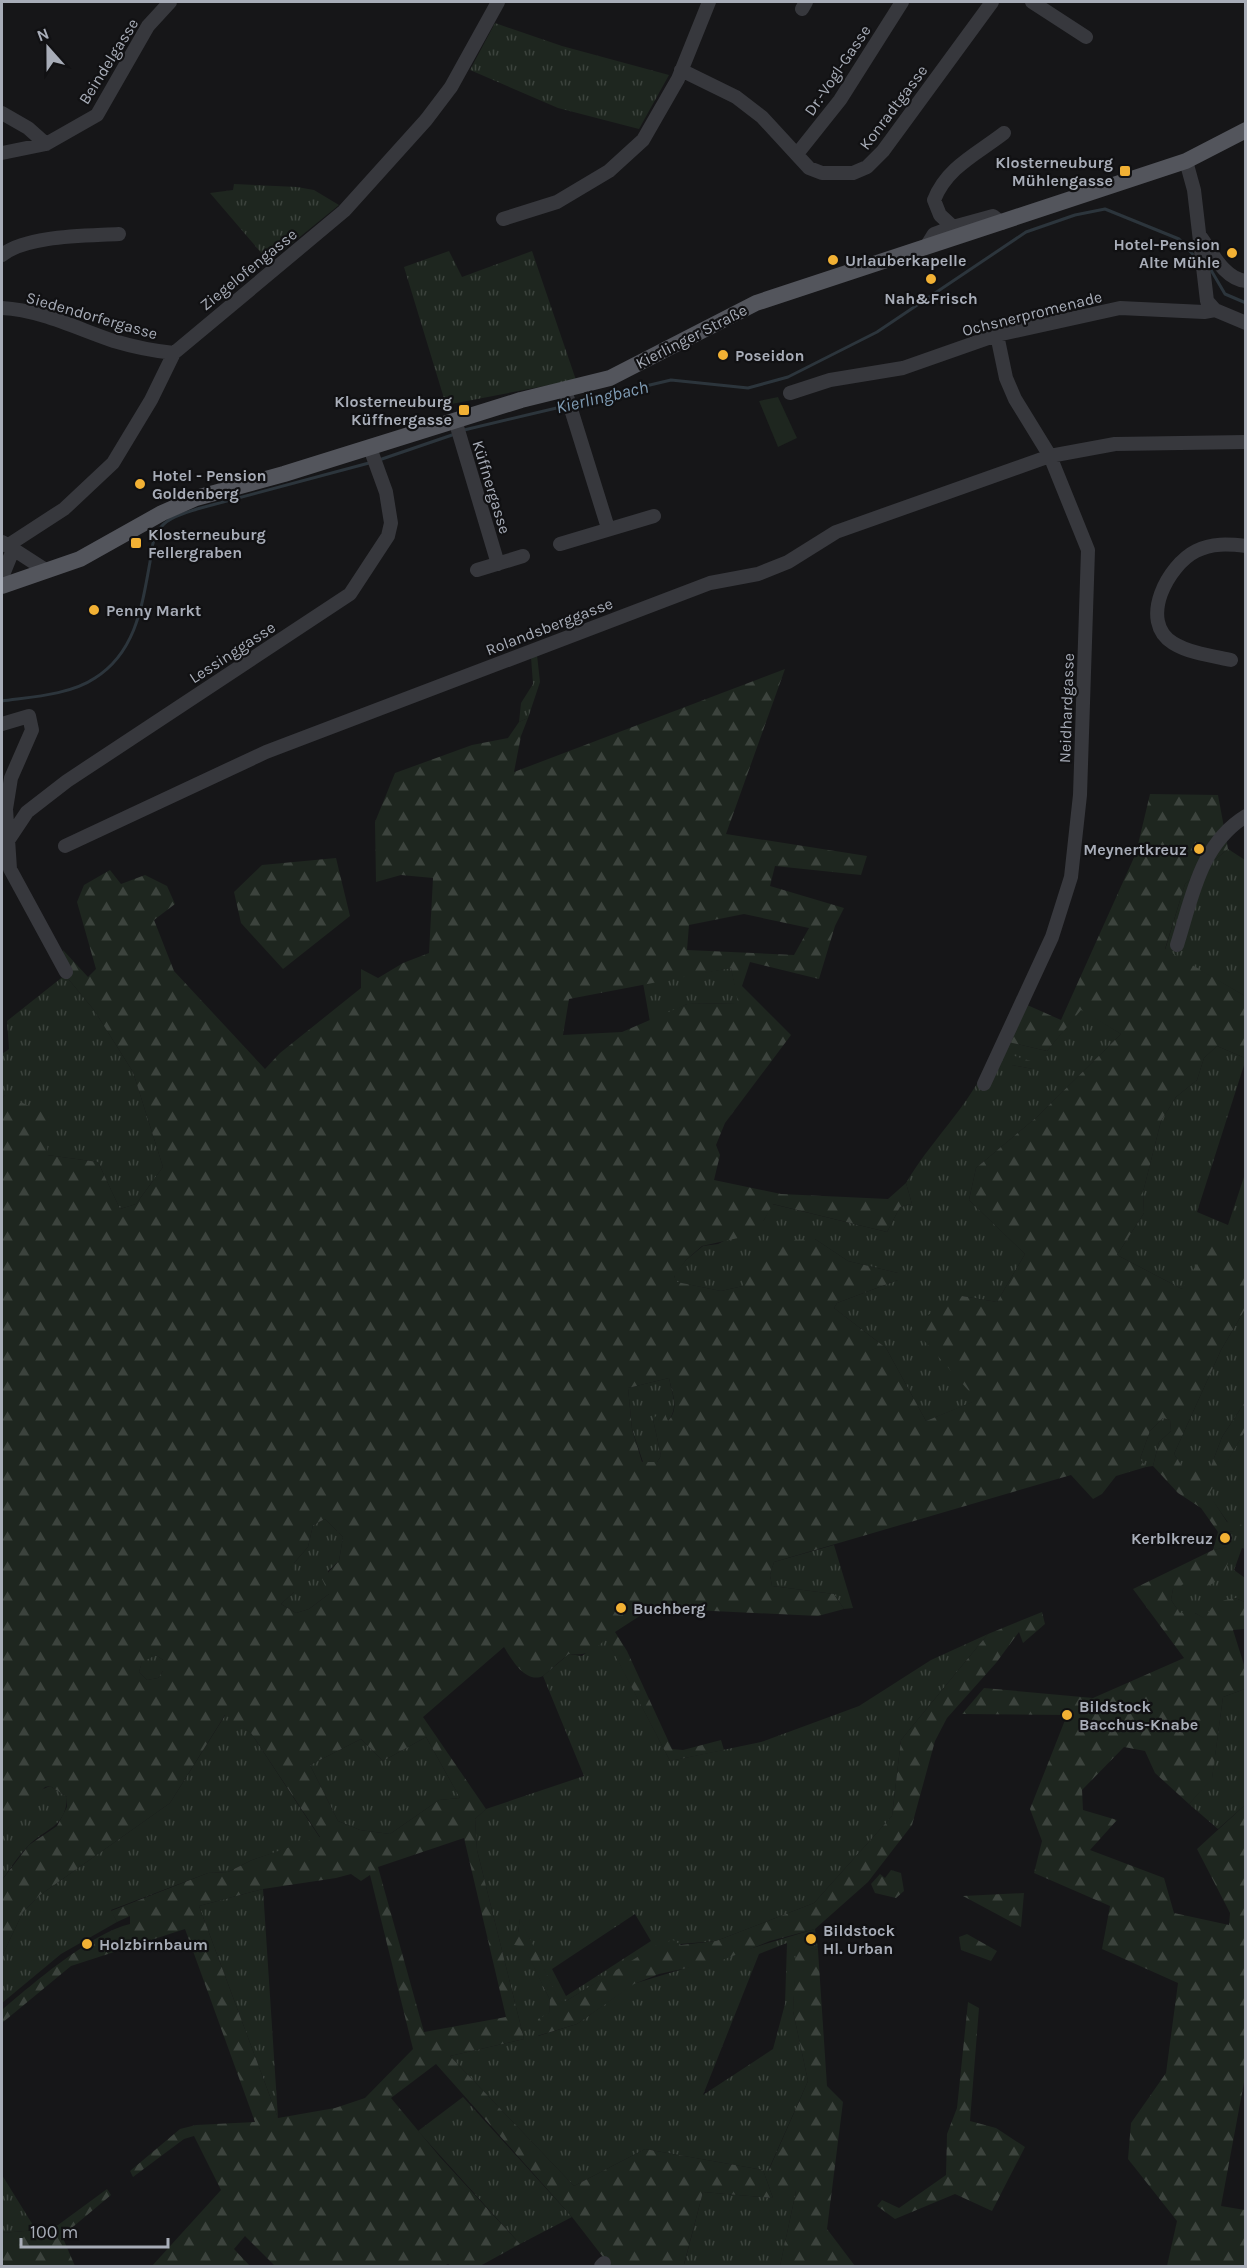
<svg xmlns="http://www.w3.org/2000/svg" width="1247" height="2268" font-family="Karla,sans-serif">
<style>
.grass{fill:url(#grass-tufts);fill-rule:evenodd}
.forest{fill:url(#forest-firs);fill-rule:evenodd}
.pitch{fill:#1e261f}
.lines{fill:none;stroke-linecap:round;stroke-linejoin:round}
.stream{stroke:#2c353c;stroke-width:3}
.minor{stroke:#37383d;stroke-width:14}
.major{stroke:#53555c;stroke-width:16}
.poi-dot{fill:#f2b134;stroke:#111113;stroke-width:2}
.labels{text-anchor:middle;stroke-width:4.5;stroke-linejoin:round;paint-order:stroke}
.street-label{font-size:16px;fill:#a8adb8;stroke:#111113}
.poi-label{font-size:16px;font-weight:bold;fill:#a8adb8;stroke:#111113;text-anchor:start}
.water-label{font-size:18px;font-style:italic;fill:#7f9bb3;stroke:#111113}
</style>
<defs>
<pattern id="grass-tufts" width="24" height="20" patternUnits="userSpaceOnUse" patternTransform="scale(1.5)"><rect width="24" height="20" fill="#1e261f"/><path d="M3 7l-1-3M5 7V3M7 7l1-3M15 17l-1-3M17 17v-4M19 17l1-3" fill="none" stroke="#3c433d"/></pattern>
<pattern id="forest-firs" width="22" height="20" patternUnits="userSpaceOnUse" patternTransform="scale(1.5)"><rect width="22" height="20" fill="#1e261f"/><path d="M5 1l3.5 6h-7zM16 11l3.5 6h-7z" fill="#3c433d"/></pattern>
</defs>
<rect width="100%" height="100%" fill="#161618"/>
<path class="grass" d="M495 23 562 46 669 75 639 129 558 108 470 70Z
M234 184 297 187 314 190 339 205 269 262 210 193 233 190Z
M449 251 462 277 532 251 576 380 446 405 404 267Z
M537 655 540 682 528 718 519 722 521 703 533 684 531 657Z
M1228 849 1245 860V996L1165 950 1185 884Z
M731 968 739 1003 687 1004 650 1022 643 983Z
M65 975 94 1010 133 1072 163 1167 136 1204 120 1209 98 1162 47 1155 5 1095 2 1099V1054L9 1049 7 1021Z
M1081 1009 1121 1034 1038 1116 976 1168 969 1200 1025 1254 997 1302 962 1296 978 1400 926 1421 886 1348 834 1308 837 1303 898 1280V1273L848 1261 815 1239 743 1286 721 1291 676 1282 674 1275 686 1260 703 1246 718 1244 764 1220 772 1204 887 1232 900 1207 912 1204 906 1183C930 1142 967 1108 987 1065H1012L1033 1069 1002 1052 1008 1042 1047 1051Z
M1217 1046 1245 1058V1062L1197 1212 1228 1225 1245 1174V1259L1182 1289 1117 1255 1144 1213 1143 1192 1161 1121 1176 1097 1197 1080 1204 1058Z
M1245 1309V1402L1222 1437 1211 1466H1182L1174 1454 1221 1350Z
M669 1378C672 1394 679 1408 668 1421L653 1419 661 1456 657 1462H643L632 1429 628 1388Z
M1163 1418 1170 1420 1171 1431 1159 1442 1153 1466 1146 1467 1140 1459 1150 1431Z
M1245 1431V1549L1242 1548 1234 1570 1245 1578V1602L1235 1598 1205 1619 1195 1613H1180L1171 1600 1173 1589 1228 1547 1213 1550 1218 1532 1234 1531 1208 1494Z
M325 1519 343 1537 339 1561 328 1571 329 1594 309 1609 296 1613 281 1604 294 1592V1563L308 1547 313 1525Z
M834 1545 853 1608 844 1609 834 1594 772 1586 770 1575 774 1562Z
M988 1634 901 1740 892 1816 814 1903 716 1941 657 1946 566 2001H559L520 1919 518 1933 550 2000 549 2013 538 2036 577 2024 633 1984 815 1929 818 1950 797 1945 793 2011 808 2081 768 2171 796 2191 780 2266 684 2265 703 2192 773 2198 763 2170 645 2149 574 2186 450 2056 524 2039 477 1850 475 1819 486 1809 584 1776 543 1676 569 1654 582 1656 606 1637 670 1761 761 1742 859 1706 931 1660ZM635 1914 651 1941 566 1996 552 1969ZM787 1943 785 2004 773 2049 703 2095 759 1954Z
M156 1655 163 1660V1671L158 1678 147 1680 139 1672 142 1661Z
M1245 1689V1805L1218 1829 1189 1804 1212 1778 1223 1697Z
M226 1714 251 1733 320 1838 252 1860 228 1872 208 1873 111 1910 117 1922 61 1954 2 2003V1956L23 1912 40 1895 170 1803Z
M426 1737 460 1798 439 1800 390 1834 360 1830 338 1821 310 1765 361 1739 383 1761Z
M50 1786 67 1797C66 1828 45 1828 28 1846 18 1856 10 1869 2 1880V1835L39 1791Z
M263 1889 278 2118 199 1906Z
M463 2097 572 2217 520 2244 418 2131Z
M2 2175 36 2230 2 2233Z"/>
<path class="forest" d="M785 669 726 834 867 856 861 875 775 866 770 886 844 908 835 926 819 979 750 962 742 986 791 1035 725 1123 716 1145 720 1155 714 1180 781 1194 888 1199 906 1183 912 1204 900 1207 887 1232 773 1204 764 1220 747 1236 702 1246 686 1260 674 1276 677 1282 721 1291 743 1286 745 1270 784 1240 815 1239 848 1261 898 1273V1280L837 1303 834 1308 886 1348 926 1421 977 1400 910 1325 962 1296 997 1302 1025 1254 969 1200 976 1168 1038 1116 1121 1034 1081 1010 1047 1051 1008 1042 1002 1052 1034 1062 1033 1069 1012 1065H987L1025 1004 1061 1020 1136 853 1150 794 1218 795 1228 849 1185 884 1165 949 1245 996V1058L1217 1046 1204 1058 1197 1080 1176 1097 1161 1121 1143 1192 1144 1213 1117 1255 1182 1289 1210 1242 1245 1259V1309L1221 1350 1174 1454 1182 1466H1211L1222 1437 1245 1402V1431L1209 1494 1227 1522 1242 1525 1234 1531 1218 1532 1201 1508 1178 1493 1153 1466 1159 1442 1171 1431 1170 1420 1163 1418 1150 1431 1140 1459 1146 1467 1116 1476 1102 1494 1093 1499 1071 1475 774 1562 770 1575 772 1586 834 1594 844 1609 818 1616 652 1608 615 1632 627 1651 672 1749 683 1750 721 1740 724 1750 670 1761 606 1638C595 1651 586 1656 569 1654 562 1659 547 1673 543 1676 525 1684 511 1658 504 1647L423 1717 486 1809 475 1819 477 1850 524 2039 450 2056 574 2186 645 2149 763 2170 773 2198 703 2192 684 2264 694 2266H610L572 2217 436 2064 391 2098 440 2157 520 2244 480 2266H451L448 2264 444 2266H275L245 2236 234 2249 250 2266H152L221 2190 194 2136 184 2139 133 2177 130 2171 180 2129 196 2125 255 2122 185 1929 71 1966 2 2023V2010C31 1985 93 1932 130 1924V1916L117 1922 111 1911 208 1873 228 1872 252 1860 320 1837 251 1733 225 1715 170 1803 40 1895 23 1912 2 1956V1880L29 1845 57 1826 67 1807V1797L50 1786 45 1787 2 1835V1099L5 1095 49 1115 47 1155 98 1162 120 1209 136 1204 163 1167 133 1072 94 1010 65 975 63 950 88 977 96 969 77 902 84 885 110 870 121 884 145 875 167 886 175 904 154 920 174 971 265 1069 280 1053 361 988V969L378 978 403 963 429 953 433 878 401 875 376 882 375 822 395 773 472 745 508 738 519 722 528 718 521 736 514 772ZM744 914 809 928 794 955 687 950 689 925ZM731 968 738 1003 687 1004 622 1032 563 1035 569 999ZM669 1378C672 1393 680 1409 668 1421L663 1409 653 1419 661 1456 657 1462H642L632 1429 628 1388ZM325 1519 343 1537 339 1561 322 1579 329 1594 309 1609 296 1613 281 1604 294 1592V1563L308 1547 313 1525ZM156 1655 163 1660V1671L158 1678 147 1680 139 1672 142 1662ZM426 1737 460 1798 439 1800 390 1834 360 1830 338 1821 310 1765 361 1739 383 1761ZM464 1838 506 2017 424 2032 378 1867ZM351 1874 361 1881 370 1875 413 2049 365 2098 335 2108 278 2118 199 1906 263 1889 336 1878Z
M336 858 350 916 283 969 241 923 234 892 262 865Z
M1228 1547C1234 1573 1208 1597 1184 1584L1173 1589 1171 1600 1180 1613H1195L1204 1618 1216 1602 1235 1598 1245 1602V1629L1233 1630 1245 1668V1689L1223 1697 1212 1779 1189 1804 1155 1773 1145 1751 1124 1747 1082 1790 1083 1810 1117 1820 1090 1850 1164 1878 1174 1913 1229 1925 1230 1913 1197 1849 1245 1805V2077L1221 2206 1245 2210V2266H1167L1177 2221 1128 2159 1131 2123 1166 2073 1178 1983 1102 1949 1110 1906 1034 1873 1042 1841 1030 1809 1067 1715 962 1714 984 1688 1093 1698 1184 1658 1133 1589 1213 1550Z
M1042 1612 1045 1624 1023 1643 1019 1632 996 1663 947 1718 935 1741 912 1825 868 1882 815 1929 770 1941 720 1961 659 1974 634 1984 577 2024 537 2036 538 2019 549 2013 550 2000 524 1947 514 1945 513 1937 518 1933 520 1918 559 2000 566 2001 657 1945 673 1940 681 1945 716 1941 814 1903 892 1816 901 1740 988 1634Z
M891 1870 901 1873 904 1891 896 1898 875 1893 871 1884 880 1874 885 1878Z
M1024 1893 1021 1927 963 1896Z
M967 1934 997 1951 991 1961 961 1950 959 1937Z
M796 1944 818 1950 827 2086 843 2102 827 2229 855 2266H780L796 2191 779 2189 768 2172 808 2081 793 2011Z
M968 2002 979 2008 970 2121 996 2128 1025 2147 992 2211 955 2194 895 2219 877 2206 882 2200 899 2208 946 2175 947 2134 957 2108Z
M107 2189 111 2195 62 2236 75 2266H2V2233L36 2230 58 2225Z"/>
<path class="pitch" d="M778 397 797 438 778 447 759 401Z"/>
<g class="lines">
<path class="stream" d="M1208 265 1225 294 1246 303
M574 403 671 380 748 388 788 377 877 332 1026 232 1075 215 1105 209 1179 239 1197 259
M464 430 565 406
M379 460 455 434
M2 701C30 697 70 695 95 678 136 652 142 606 150 562 152 550 152 537 161 527 169 517 185 513 197 509L369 463"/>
<path class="minor" d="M1032 2 1086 37
M802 9 806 2
M681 70 736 97 762 117 809 168 822 173H853L867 167 883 151 992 2
M2 113 28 128 46 144
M2 153 46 144 97 115 148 26 170 2
M797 154 840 100 902 2
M1186 161 1194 190 1207 301 1215 310 1246 323
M503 219 557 202 609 171 643 140 678 79 709 2
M1002 223 993 216 953 227 940 215 934 200C947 167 977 154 1004 133
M1200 236C1212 252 1224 279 1246 281
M926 247 934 234 953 227
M2 255C27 235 87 236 119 234
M2 308C41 310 78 329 114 341 134 347 154 351 174 353
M565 390 608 528
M790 393 830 380 903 368 997 335 1120 308 1204 312 1215 310
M455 420 498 564
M2 542 47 571
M560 544 654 516
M7 546 64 509 113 463 151 400 174 353 344 211 426 120 451 87 498 2
M477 570 523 556
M2 577 13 550
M1231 660C1212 656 1189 653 1173 643 1138 621 1168 565 1196 551 1212 543 1228 544 1246 546
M2 724 29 716 32 730 11 778 6 809 10 869 66 972
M9 839 27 812 67 781 350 594 388 536 391 523 386 492 370 448
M65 846 266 752 710 583 758 574 788 562 836 532 1050 456 1115 444 1246 442
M1177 945C1192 898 1200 844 1246 816
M984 1084 1052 937 1071 877 1080 795 1088 550 1050 456 1015 399 1006 378 997 335
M601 2266 604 2263"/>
<path class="major" d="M2 586 80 559 162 513 196 498 284 474 521 400 610 378 756 303 1186 161 1246 130"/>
</g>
<g class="poi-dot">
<rect x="1119" y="165" width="12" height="12" rx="3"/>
<circle cx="1232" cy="253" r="6"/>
<circle cx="833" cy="260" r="6"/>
<circle cx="931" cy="279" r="6"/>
<circle cx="723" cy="355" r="6"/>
<rect x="458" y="404" width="12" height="12" rx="3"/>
<circle cx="140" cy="484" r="6"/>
<rect x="130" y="537" width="12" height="12" rx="3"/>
<circle cx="94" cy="610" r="6"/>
<circle cx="1199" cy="849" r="6"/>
<circle cx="1225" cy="1538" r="6"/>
<circle cx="621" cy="1608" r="6"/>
<circle cx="1067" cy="1715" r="6"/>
<circle cx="811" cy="1939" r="6"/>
<circle cx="87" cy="1944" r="6"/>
</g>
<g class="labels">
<g class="street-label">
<text transform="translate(108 61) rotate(-58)" y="6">Beindelgasse</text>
<text transform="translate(837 70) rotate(-56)" y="6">Dr.-Vogl-Gasse</text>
<text transform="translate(893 107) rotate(-53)" y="6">Konradtgasse</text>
<text transform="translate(248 269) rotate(-39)" y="6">Ziegelofengasse</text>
<text transform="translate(1032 313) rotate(-14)" y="6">Ochsnerpromenade</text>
<text transform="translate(92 315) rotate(16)" y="6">Siedendorfergasse</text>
<text transform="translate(691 336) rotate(-27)" y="6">Kierlinger Straße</text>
<text transform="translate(492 487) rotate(73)" y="6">Küffnergasse</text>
<text transform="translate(549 626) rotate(-21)" y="6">Rolandsberggasse</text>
<text transform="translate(232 652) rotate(-33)" y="6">Lessinggasse</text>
<text transform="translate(1066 708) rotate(-88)" y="6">Neidhardgasse</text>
</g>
<g class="poi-label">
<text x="1113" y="168" text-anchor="end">Klosterneuburg<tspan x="1113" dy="18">Mühlengasse</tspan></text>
<text x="1220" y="250" text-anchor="end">Hotel-Pension<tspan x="1220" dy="18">Alte Mühle</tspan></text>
<text x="845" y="266">Urlauberkapelle</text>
<text x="931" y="304" text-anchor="middle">Nah&amp;Frisch</text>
<text x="735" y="361">Poseidon</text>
<text x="452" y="407" text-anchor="end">Klosterneuburg<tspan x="452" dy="18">Küffnergasse</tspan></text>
<text x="152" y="481">Hotel - Pension<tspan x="152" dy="18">Goldenberg</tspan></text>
<text x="148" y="540">Klosterneuburg<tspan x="148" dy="18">Fellergraben</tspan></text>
<text x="106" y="616">Penny Markt</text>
<text x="1187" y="855" text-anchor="end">Meynertkreuz</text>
<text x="1213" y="1544" text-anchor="end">Kerblkreuz</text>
<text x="633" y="1614">Buchberg</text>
<text x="1079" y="1712">Bildstock<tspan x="1079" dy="18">Bacchus-Knabe</tspan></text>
<text x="823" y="1936">Bildstock<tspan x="823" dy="18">Hl. Urban</tspan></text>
<text x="99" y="1950">Holzbirnbaum</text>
</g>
<g class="water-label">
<text transform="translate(602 397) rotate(-13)" y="6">Kierlingbach</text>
</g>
</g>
<rect width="1247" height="2268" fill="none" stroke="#a8adb8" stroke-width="6"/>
<g transform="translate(48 48) rotate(339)" stroke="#111113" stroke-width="4.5" paint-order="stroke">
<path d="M0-4.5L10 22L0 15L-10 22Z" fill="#a8adb8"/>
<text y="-9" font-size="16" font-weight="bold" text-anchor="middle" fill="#a8adb8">N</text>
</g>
<path d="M21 2238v9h147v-9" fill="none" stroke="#a8adb8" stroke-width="3"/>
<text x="30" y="2238" font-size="18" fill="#a8adb8" stroke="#111113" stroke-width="4.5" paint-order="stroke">100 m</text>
</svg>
